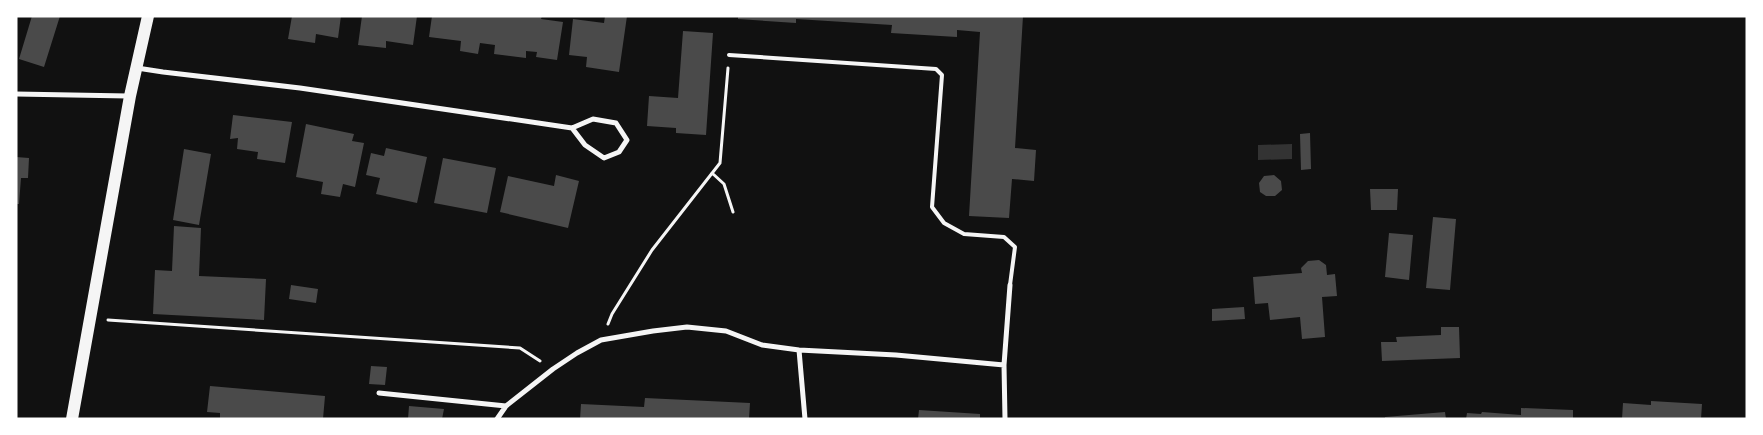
<svg xmlns="http://www.w3.org/2000/svg" width="1763" height="435" font-family="'Titillium Web',sans-serif">
<style>
.water{fill:#333}
.building{fill:#4a4a4a}
.lines{fill:none;stroke-linecap:round;stroke-linejoin:round}
.path{stroke:#f5f5f5;stroke-width:3}
.service{stroke:#f5f5f5;stroke-width:4}
.minor{stroke:#f5f5f5;stroke-width:5}
.primary{stroke:#f5f5f5;stroke-width:12}
</style>
<rect width="100%" height="100%" fill="#111"/>
<path class="water" d="M1292 144V159L1258 160V145Z"/>
<path class="building" d="M32 16H60L44 67 19 59Z
M292 16H341L338 38 316 34 315 43 288 39Z
M362 16H417L413 45 386 41V48L358 45Z
M432 16H542L541 19 563 22 557 60 536 57 537 52 526 51V58L494 54 495 45 480 43 478 54 460 51 461 41 429 37Z
M605 16H627L619 72 586 67 587 57 569 55 573 19 604 23Z
M738 16H1023L1015 148 1036 150 1034 181 1012 179 1009 218 969 216 980 32 957 30V37L891 33 892 25 796 19V23L738 19Z
M683 31 713 33 706 135 676 133V128L647 126 649 96 678 98Z
M233 115 292 122 285 163 257 159 258 152 237 149 238 138 230 139Z
M306 124 354 134 352 141 364 143 355 187 343 184 340 197 321 194 323 182 296 177Z
M1310 133 1311 169 1301 170 1300 134Z
M386 148 427 157 417 203 376 194 380 178 366 175 371 153 384 156Z
M184 149 211 154 199 225 173 220Z
M16 157 29 158 28 178H21L19 204H16Z
M443 158 496 168 487 213 434 203Z
M556 175 579 181 568 228 500 212 508 176 554 186Z
M1274 175 1281 181 1282 190 1275 196H1266L1260 192 1259 183 1264 176Z
M1370 189H1398L1397 210H1371Z
M1433 217 1456 219 1450 290 1426 288Z
M174 226 201 228 199 276 266 279 264 320 153 314 155 270 172 271Z
M1389 233 1413 235 1409 280 1385 277Z
M1319 260 1326 265 1327 275 1335 274 1337 296 1322 297 1325 337 1302 339 1300 317 1270 320 1268 303 1255 304 1253 277 1302 273 1301 268 1308 261Z
M291 285 318 289 316 303 289 299Z
M1244 307 1245 319 1212 321V309Z
M1441 327H1459L1460 358 1382 361 1381 342H1397L1396 337 1441 335Z
M371 366 387 367 385 385 369 384Z
M210 386 325 396 323 419H220V413L207 412Z
M645 398 750 403 749 419H580L581 404 644 407Z
M1651 401 1702 404 1701 419H1622L1623 403 1651 405Z
M409 406 444 409 442 419H408Z
M1521 408 1573 410V419H1466L1467 413 1481 414 1482 412 1521 415Z
M919 410 980 414V419H918Z
M1445 412 1446 419H1385V417Z"/>
<g class="lines">
<path class="path" d="M712 173 724 184 733 212
M108 320 520 348 540 361
M608 324 612 314 652 250 720 163 728 68"/>
<path class="service" d="M729 55 936 69 942 75 932 207 944 223 964 234 1004 237 1015 247 1010 285"/>
<path class="minor" d="M137 68 163 72 300 88 572 128 593 119 616 123 627 140 619 152 604 158 585 145 572 128
M16 94 128 96
M799 350 805 419
M379 393 506 406
M497 419 506 406 553 369 577 353 601 340 653 331 687 327 726 331 762 345 799 350 896 355 1004 365
M1005 419 1004 365 1010 285"/>
<path class="primary" d="M72 419 130 96 148 16"/>
</g>
<rect width="1763" height="435" fill="none" stroke="#ffffff" stroke-width="35"/>
</svg>
